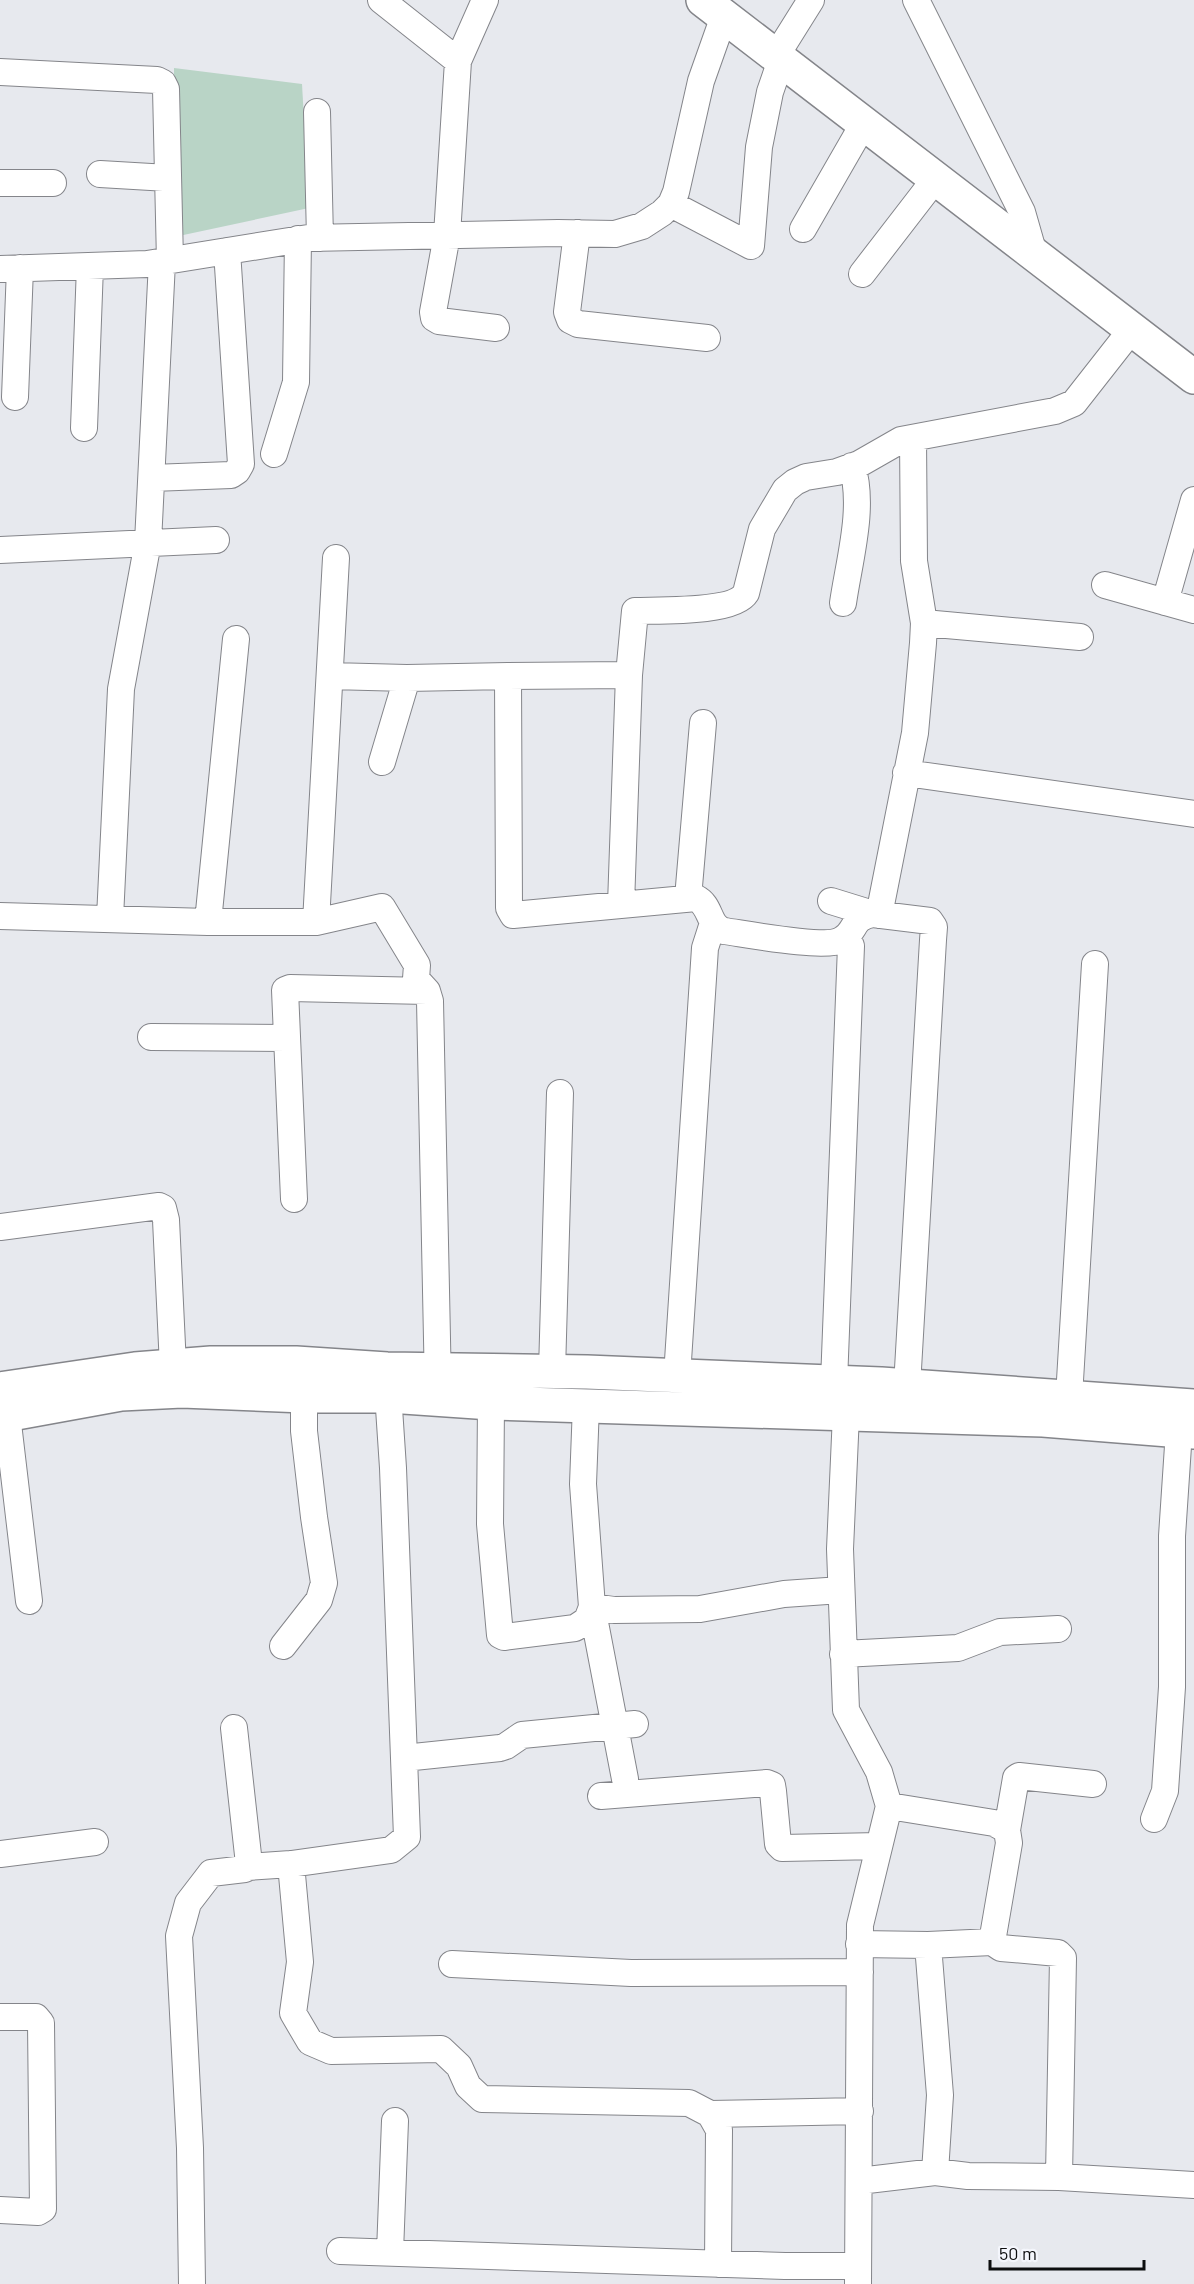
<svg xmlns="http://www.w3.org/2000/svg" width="1194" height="2284" font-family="Barlow,sans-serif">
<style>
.green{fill:#b9d4c6}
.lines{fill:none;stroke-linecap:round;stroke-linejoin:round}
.minor-casing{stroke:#84858a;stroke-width:28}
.major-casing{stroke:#84858a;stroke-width:36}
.minor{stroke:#fff;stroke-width:26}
.major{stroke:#fff;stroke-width:33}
</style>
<rect width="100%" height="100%" fill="#e7e9ee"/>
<path class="green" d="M174 68 302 84 309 208 174 237Z"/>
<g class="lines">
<defs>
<path id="minor" d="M381 0 458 61 447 235 433 312 434 318 439 321 496 328
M916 0 1022 212 1034 254
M776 56 811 0
M458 61 485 0
M0 72 157 80 163 83 166 89 170 261
M317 112 320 238
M100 174 168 178
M0 183H53
M671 204 751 246 759 147 770 92 781 60
M803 229 864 123
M577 233 567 312 570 320 578 324 707 338
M0 269 147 264 308 238 558 233 615 234 642 226 662 213 671 204 676 192 701 81 724 16
M862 274 936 178
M15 397 20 268
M84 428 90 266
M274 454 296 382 298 239
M152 478 231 475 237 471 241 464 227 251
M0 550 216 540
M1105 585 1194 610
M1165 602 1194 500
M843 603C849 561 865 507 852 466
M924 623 1080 637
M330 676 407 678 382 762
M508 676 629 675
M407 678 508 676 509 908 513 915 696 898C712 906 707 925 724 931 746 934 826 949 841 940 857 932 850 918 873 914L930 921 934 927 933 940 907 1386
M906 773 1194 814
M688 898 703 723
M831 901 873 914
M621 905 629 675 635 611C658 610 734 613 746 593L762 529 785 490 795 482 806 477 837 472 859 464 901 440 1055 411 1074 403 1132 329
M879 915 915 733 923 643 924 623 914 561 913 438
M0 916 208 922H316L382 907 417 965 416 979 427 991
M110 918 121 689 148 542 162 262
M208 922 236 639
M316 922 336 558
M151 1037 287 1038
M294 1199 285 990 290 988 427 991 430 1001 438 1387
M0 1227 159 1206 163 1208 166 1220 173 1366
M552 1371 560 1093
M677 1376 705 948 713 923
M834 1382 851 946 847 936
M1069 1397 1095 964
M491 1403 490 1524 500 1635 504 1637 575 1628 587 1620 592 1607 583 1484 586 1405
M846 1414 840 1549 846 1710 879 1772 889 1806 860 1925 858 2284
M7 1415 29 1601
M283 1646 319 1600 324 1583 314 1517 304 1431V1396
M843 1654 958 1648 1000 1632 1058 1629
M404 1758 500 1748 506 1746 522 1735 635 1724
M625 1779 592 1607 614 1610 700 1609 784 1594 841 1590
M601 1796 767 1783 772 1785 773 1791 778 1844 782 1848 879 1846
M1154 1819 1165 1791 1172 1687V1536L1179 1431
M1007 1830 1016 1778 1019 1776 1093 1784
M0 1854 95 1842
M291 1864 300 1962 293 2013 310 2042 331 2051 441 2049 459 2066 468 2086 482 2099 689 2103 710 2114 719 2130 718 2264
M248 1867 291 1864 391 1850 407 1837 393 1468 387 1378
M992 1942 1001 1948 1058 1953 1063 1958 1059 2177
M859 1944 928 1945 992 1942 1009 1843 1007 1830 994 1823 889 1806
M928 1945 940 2095 935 2172
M452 1964 631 1973 860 1972
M0 2017H36L41 2023 43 2209 38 2212 0 2210
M710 2114 860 2111
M859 2181 935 2172 968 2176 1059 2177 1194 2185
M340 2251 785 2266H858
M390 2252 395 2121
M192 2284 190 2148 179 1936 188 1903 211 1873 245 1869 249 1864 234 1728"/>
<path id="major" d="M703 0 1194 377
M0 1389 135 1369 211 1363H296L387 1369 587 1372 881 1384 1194 1406
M0 1416 121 1394 182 1391 304 1396H389L491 1403 1043 1420 1194 1432"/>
</defs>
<use href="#minor" class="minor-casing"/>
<use href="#major" class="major-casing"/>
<use href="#minor" class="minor"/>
<use href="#major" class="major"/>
</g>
<path d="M990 2260v9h154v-9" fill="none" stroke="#0d0e0f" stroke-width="3"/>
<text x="999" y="2260" font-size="18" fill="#0d0e0f" stroke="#f4f6fc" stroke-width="4.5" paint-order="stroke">50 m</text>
</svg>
